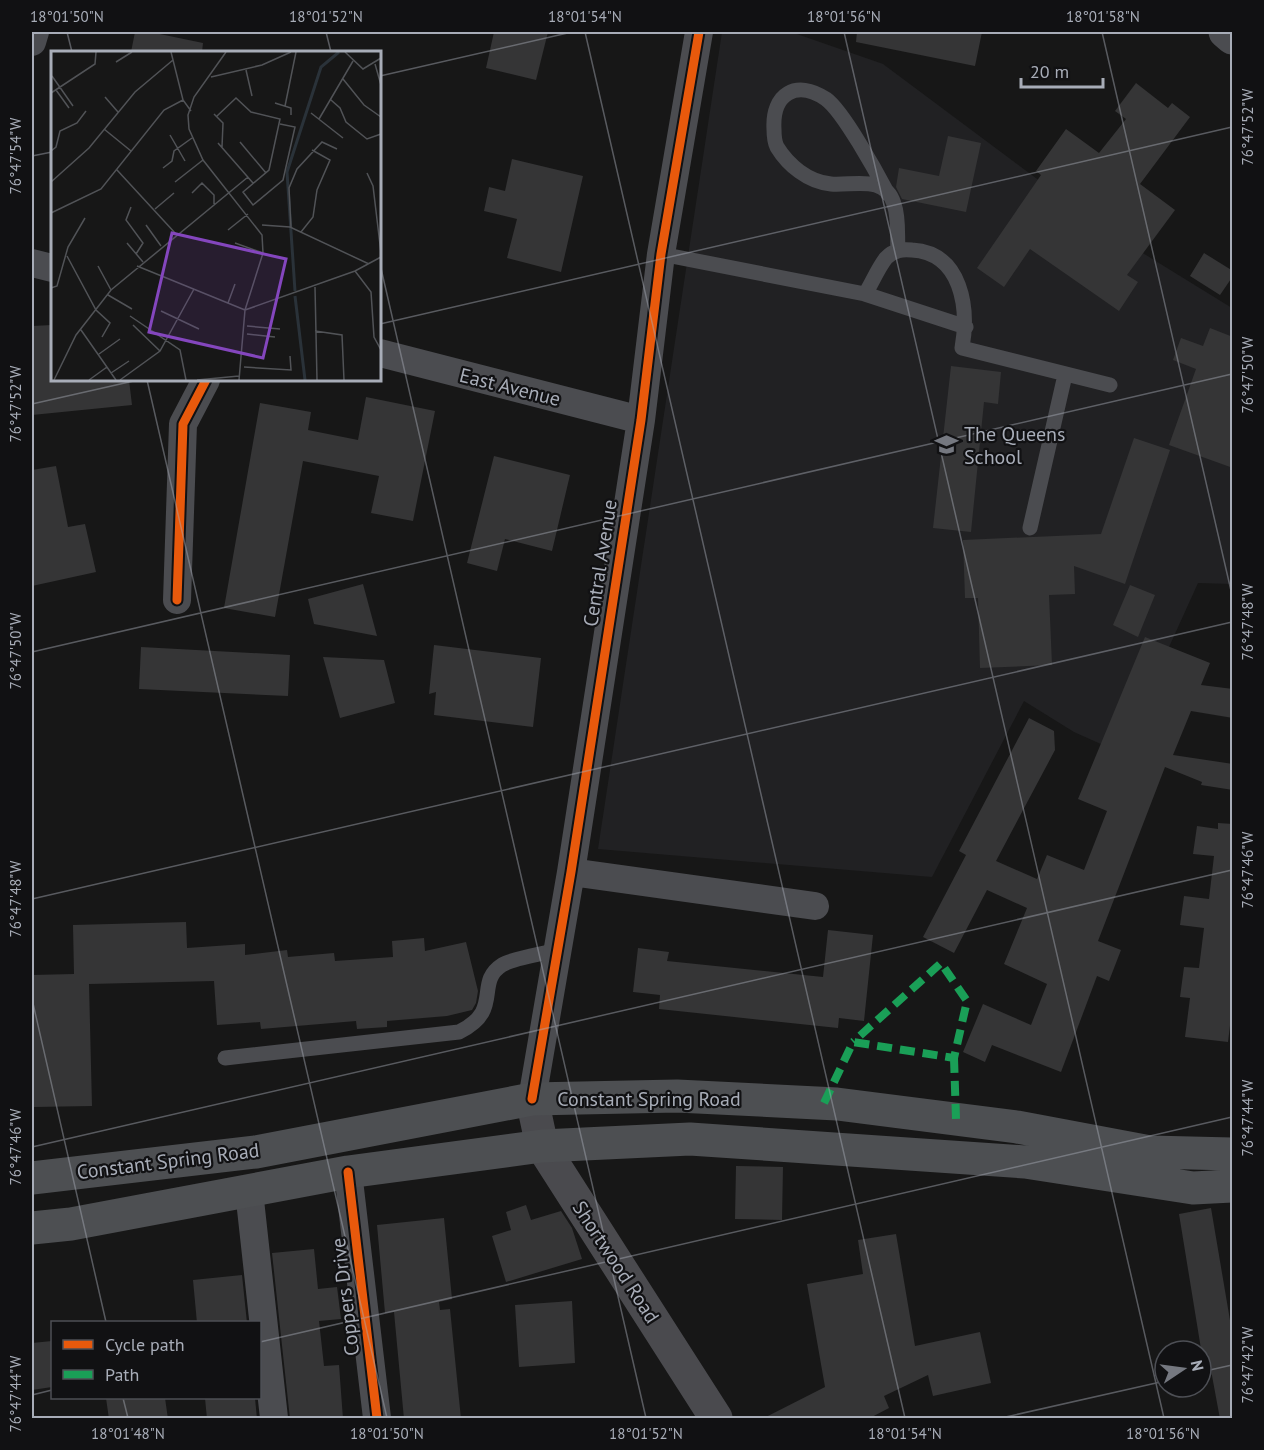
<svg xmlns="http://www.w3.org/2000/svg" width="1264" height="1450" font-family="'PT Sans',sans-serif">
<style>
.built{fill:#212123}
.building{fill:#353536}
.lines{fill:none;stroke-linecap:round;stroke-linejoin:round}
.service{stroke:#4b4c50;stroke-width:15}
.minor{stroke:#4b4c50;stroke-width:28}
.tertiary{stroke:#4b4c50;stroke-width:33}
.secondary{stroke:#4a4a4e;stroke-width:33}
.primary{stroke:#4d4f52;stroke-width:33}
.quiet{stroke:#1a9f57;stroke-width:8;stroke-dasharray:15 8;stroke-linecap:butt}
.cycleway-casing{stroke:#111113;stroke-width:13}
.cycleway{stroke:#e8590c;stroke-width:9}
.ticks{fill:none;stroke:#a8adb8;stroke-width:1.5;stroke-opacity:0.45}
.labels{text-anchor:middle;stroke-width:4.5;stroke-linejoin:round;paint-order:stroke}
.street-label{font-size:20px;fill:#a8adb8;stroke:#111113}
.poi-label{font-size:20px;fill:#a8adb8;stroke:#111113;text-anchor:start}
.inset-river{fill:none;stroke:#2a3239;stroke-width:3}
.inset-road{fill:none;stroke:#515357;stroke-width:1.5}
.view{fill:#8446be;fill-opacity:0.15;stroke:#8446be;stroke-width:3}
.inset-edge{fill:none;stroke:#a8adb8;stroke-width:3}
.neatline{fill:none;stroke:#a8adb8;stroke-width:2}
.ticks-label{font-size:15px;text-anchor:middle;fill:#a8adb8}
</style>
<rect width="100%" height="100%" fill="#171717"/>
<path class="built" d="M722 32H791L883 64 1107 231 1232 308V584L1198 583 1121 753 1074 732 1024 701 932 877 598 849Z"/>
<path class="building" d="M135 32H150L203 43 202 52H131Z
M494 32H548L536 80 486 68Z
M857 32H982L975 66 856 42Z
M1136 83 1168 108 1172 103 1190 117 1140 184 1175 210 1127 275 1138 282 1119 311 1030 249 1004 287 977 268 1041 175 1036 171 1066 129 1099 153 1126 119 1115 111Z
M948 136 981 143 966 212 902 199 896 187 899 168 939 176Z
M512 159 583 176 561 272 507 258 517 219 484 211 489 187 505 191Z
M1204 253 1233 271V276L1220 295 1190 276Z
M52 325V380H129L132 405 32 415V326Z
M1210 328 1233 337V468L1169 445 1196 369 1173 360 1181 338 1203 346Z
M951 366 1001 372 998 404 984 402 971 532 933 528Z
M366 397 435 411 413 521 371 513 379 476 303 461 275 617 224 608 260 403 311 412 308 430 358 440Z
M1134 438 1170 450 1125 584 1074 566 1075 594 1049 595 1052 665 980 668 978 598H965L963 540 1101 534Z
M494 456 570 475 552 551 505 539 497 571 467 563Z
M56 466 68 527 85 524 96 572 32 586V470Z
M363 584 377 636 314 624 308 599Z
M1130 585 1155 595 1138 637 1113 625Z
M1145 637 1210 663 1201 685 1233 689V718L1191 711 1173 755 1233 764V790L1201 785 1202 782 1165 767 1098 941 1121 950 1109 981 1097 976 1061 1072 992 1045 985 1062 963 1052 983 1004 1031 1025 1047 984 1004 964 1027 908 987 890 954 953 923 937 966 855 959 851 1029 718 1054 731 1055 750 996 861 1037 879 1047 855 1084 870 1107 811 1078 799Z
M434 645 541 658 533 727 434 715 436 692 429 694Z
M141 647 290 655 288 696 139 689Z
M323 657 384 660 395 703 340 718Z
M1218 823 1233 824V1001L1228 1042 1185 1037 1190 998 1180 997 1184 967 1199 968 1204 928 1180 925 1184 896 1209 899 1214 856 1193 854 1197 826 1218 829Z
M186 922 187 948 245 944V955L287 950 288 957 334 953 335 961 393 957 392 941 424 938 425 951 466 942 478 991 476 1003 472 1010 447 1016 387 1021V1027L357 1029 356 1021 261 1029 260 1022 217 1025 214 981 89 984 92 1106 34 1107 32 975 74 974 73 925Z
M828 930 873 935 864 1021 839 1018 838 1028 659 1009 660 995 633 992 638 948 669 952 667 961 823 977Z
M736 1166 783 1167 782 1220 735 1219Z
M526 1205 531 1220 561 1211 572 1228 582 1259 506 1282 492 1236 511 1230 506 1212Z
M1211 1208 1233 1338V1419H1220L1208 1354 1202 1355 1179 1214Z
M444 1218 452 1299 439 1302 440 1310 450 1309 461 1419H404L394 1312 385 1313 377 1225Z
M896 1234 915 1346 980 1332 991 1383 933 1396 928 1375 884 1396 889 1408 868 1419H762L825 1387 807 1284 863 1274 858 1240Z
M314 1249 318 1289 337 1287 341 1319 319 1321 324 1366 339 1365 343 1419H290L272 1253Z
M242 1275 247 1323H197L193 1280Z
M572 1301 575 1363 519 1367 515 1305Z
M52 1341V1387L32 1390V1343Z
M106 1398H165L168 1419H109Z
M205 1398H255L257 1419H207Z"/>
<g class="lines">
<path class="service" d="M888 194C877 173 843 111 826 99 796 79 772 94 774 129 774 135 774 141 777 147 788 165 808 182 831 184 853 186 885 174 894 204 899 218 897 235 898 249
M661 254 865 294C872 283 878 268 886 258 894 250 902 249 912 250 962 253 969 308 962 348L1110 385
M865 294 966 327
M1030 528 1065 375
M225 1058 459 1032C504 1010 474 983 502 965 513 958 543 954 557 950"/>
<path class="minor" d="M32 42 35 32
M32 263 52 268
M380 353 641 420
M177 600 183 424 206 380
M571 872 815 906
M532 1099 571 872 641 420 661 254 699 32
M348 1172 377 1418
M249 1191 274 1418"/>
<path class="tertiary" d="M1225 32 1232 38"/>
<path class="secondary" d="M532 1099 542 1146 716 1418"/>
<path class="primary" d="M32 1178 256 1152 532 1099 677 1096 837 1104 1017 1127 1150 1152 1232 1154
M32 1228 71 1224 348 1172 542 1146 690 1139 1025 1162 1193 1188 1232 1186"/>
<path class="quiet" d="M954 1058 956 1119
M824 1103 853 1042 954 1058 967 1001 941 963 853 1042"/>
<defs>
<path id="cycleway" d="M177 600 183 424 206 380
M532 1099 571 872 641 420 661 254 699 32
M348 1172 377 1418"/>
</defs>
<use href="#cycleway" class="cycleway-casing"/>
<use href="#cycleway" class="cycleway"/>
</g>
<path class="ticks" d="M67 32 72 52M326 32 331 52M585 32 905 1418M844 32 1164 1418M1102 32 1232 595M380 76 572 32M32 156 52 152M380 264 646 1418M380 324 1232 127M147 380 387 1418M32 404 138 380M32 652 1232 374M32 899 1232 622M32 999 106 1322M32 1147 1232 870M260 1342 1232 1117M1201 1372 1232 1365M32 1395 52 1390M123 1398 128 1418M1001 1418 1165 1381"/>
<defs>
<symbol id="school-bare" viewBox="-9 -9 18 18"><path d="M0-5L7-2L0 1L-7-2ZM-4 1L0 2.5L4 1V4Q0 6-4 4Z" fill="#757880" stroke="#111113" stroke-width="2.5" paint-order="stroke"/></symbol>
</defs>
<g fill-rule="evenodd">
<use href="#school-bare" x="930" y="428" width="33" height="33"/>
</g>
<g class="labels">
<g class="street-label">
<text transform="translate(510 387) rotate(14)" y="7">East Avenue</text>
<text transform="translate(600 563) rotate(-81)" y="7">Central Avenue</text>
<text x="649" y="1106">Constant Spring Road</text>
<text transform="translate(168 1161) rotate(-7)" y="7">Constant Spring Road</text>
<text transform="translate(616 1262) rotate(57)" y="7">Shortwood Road</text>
<text transform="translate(345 1297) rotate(-97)" y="7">Coppers Drive</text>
</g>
<g class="poi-label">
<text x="964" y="441">The Queens<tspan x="964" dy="23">School</tspan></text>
</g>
</g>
<g transform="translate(51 51)">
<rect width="330" height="330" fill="#171717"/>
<path class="inset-river" d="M244 240 236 121 270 16 288 1M244 245 254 329"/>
<path class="inset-road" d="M120 1 132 49 140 60M175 1 143 46 137 64 138 78 152 109 211 184 212 202 194 259 188 329M294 1 312 18 330 7M65 11 81 1M324 13 330 34M195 19 201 45M1 25 22 55M160 26 211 14 240 1M292 28 313 54 330 66M5 39 18 57M0 42 44 13 45 1M54 46 67 61M280 49 289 57 295 71 316 88 330 83M224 52 240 57V64M234 55 245 1M260 62 292 87M163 63 172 72 171 96M166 65 185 47 200 61 229 68 218 119 192 141 202 154 232 129 244 76 229 73M268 68 302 10M53 78 80 100M119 84 134 110M189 91 215 122M167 92 202 132M0 100 5 96 9 80 26 72 35 60M112 117 121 110 123 100 141 87M66 119 125 183M316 122 322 135 330 202M0 131 38 97 84 41 122 9M124 131 152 109M141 142 151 132 163 144V153M80 156 75 169 92 192 85 203M104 158 123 142M0 162 50 138 113 59 132 49M95 174 110 195M211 174 239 176 318 213M240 177 238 137 246 118 271 91 286 98M177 179 197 163M250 181 262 166 266 139 279 109 261 99M76 192 92 211M184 192 212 202M16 205 45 259 59 272 51 286M47 215 60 239M86 215 194 259M304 220 320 241 323 286 330 299M264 236 266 329M0 237 6 235 17 196 34 167M57 244 81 258M177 252 184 233M194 259 304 220 330 206M110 260 148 278M79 265 129 299 135 329M82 274 109 300M196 275 229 278M30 279 65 329M264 280 291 284 293 329M196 283 224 286M48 303 69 288M193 316 240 319 239 305M60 322 78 310M3 329 25 284 60 239 197 126M38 329 56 316M69 329 109 300 143 238M146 329 188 325"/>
<path class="view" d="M121 182 235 208 212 307 98 281Z"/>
<rect width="330" height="330" class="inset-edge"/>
</g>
<rect width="1264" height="1450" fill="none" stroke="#111113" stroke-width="66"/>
<rect x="51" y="1321" width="210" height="78" fill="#111113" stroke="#4d4f55" stroke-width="1.5"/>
<rect x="63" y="1340" width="30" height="9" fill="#e8590c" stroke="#4d4f55" stroke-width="1.5"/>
<text x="105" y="1351" font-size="18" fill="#a8adb8">Cycle path</text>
<rect x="63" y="1370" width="30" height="9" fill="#1a9f57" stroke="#4d4f55" stroke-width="1.5"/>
<text x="105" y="1381" font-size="18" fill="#a8adb8">Path</text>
<g transform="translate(1183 1369) rotate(77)"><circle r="28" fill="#111113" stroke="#4d4f55" stroke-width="1.5"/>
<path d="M0-4.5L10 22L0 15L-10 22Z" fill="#757880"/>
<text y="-9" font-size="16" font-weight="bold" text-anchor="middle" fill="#a8adb8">N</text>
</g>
<path d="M1021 78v9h82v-9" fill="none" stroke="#a8adb8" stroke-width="3"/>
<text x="1030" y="78" font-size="18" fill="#a8adb8" stroke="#111113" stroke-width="4.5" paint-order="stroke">20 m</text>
<rect x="33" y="33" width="1198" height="1384" class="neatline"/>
<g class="ticks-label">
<text x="67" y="22">18°01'50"N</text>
<text x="326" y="22">18°01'52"N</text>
<text x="585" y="22">18°01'54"N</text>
<text x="844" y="22">18°01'56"N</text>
<text x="1103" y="22">18°01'58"N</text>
<text transform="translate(1248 127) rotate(-90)" y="5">76°47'52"W</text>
<text transform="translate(16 156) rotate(-90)" y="5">76°47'54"W</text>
<text transform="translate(1248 375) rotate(-90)" y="5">76°47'50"W</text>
<text transform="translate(16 404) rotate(-90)" y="5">76°47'52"W</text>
<text transform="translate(1248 622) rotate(-90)" y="5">76°47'48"W</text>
<text transform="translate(16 651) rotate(-90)" y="5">76°47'50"W</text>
<text transform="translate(1248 870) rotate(-90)" y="5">76°47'46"W</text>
<text transform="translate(16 899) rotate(-90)" y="5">76°47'48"W</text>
<text transform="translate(1248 1118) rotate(-90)" y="5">76°47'44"W</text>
<text transform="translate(16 1147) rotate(-90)" y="5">76°47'46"W</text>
<text transform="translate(1248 1365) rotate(-90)" y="5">76°47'42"W</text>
<text transform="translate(16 1394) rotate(-90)" y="5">76°47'44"W</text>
<text x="128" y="1439">18°01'48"N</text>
<text x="387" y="1439">18°01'50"N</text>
<text x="646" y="1439">18°01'52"N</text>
<text x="905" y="1439">18°01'54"N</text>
<text x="1163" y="1439">18°01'56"N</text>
</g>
</svg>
